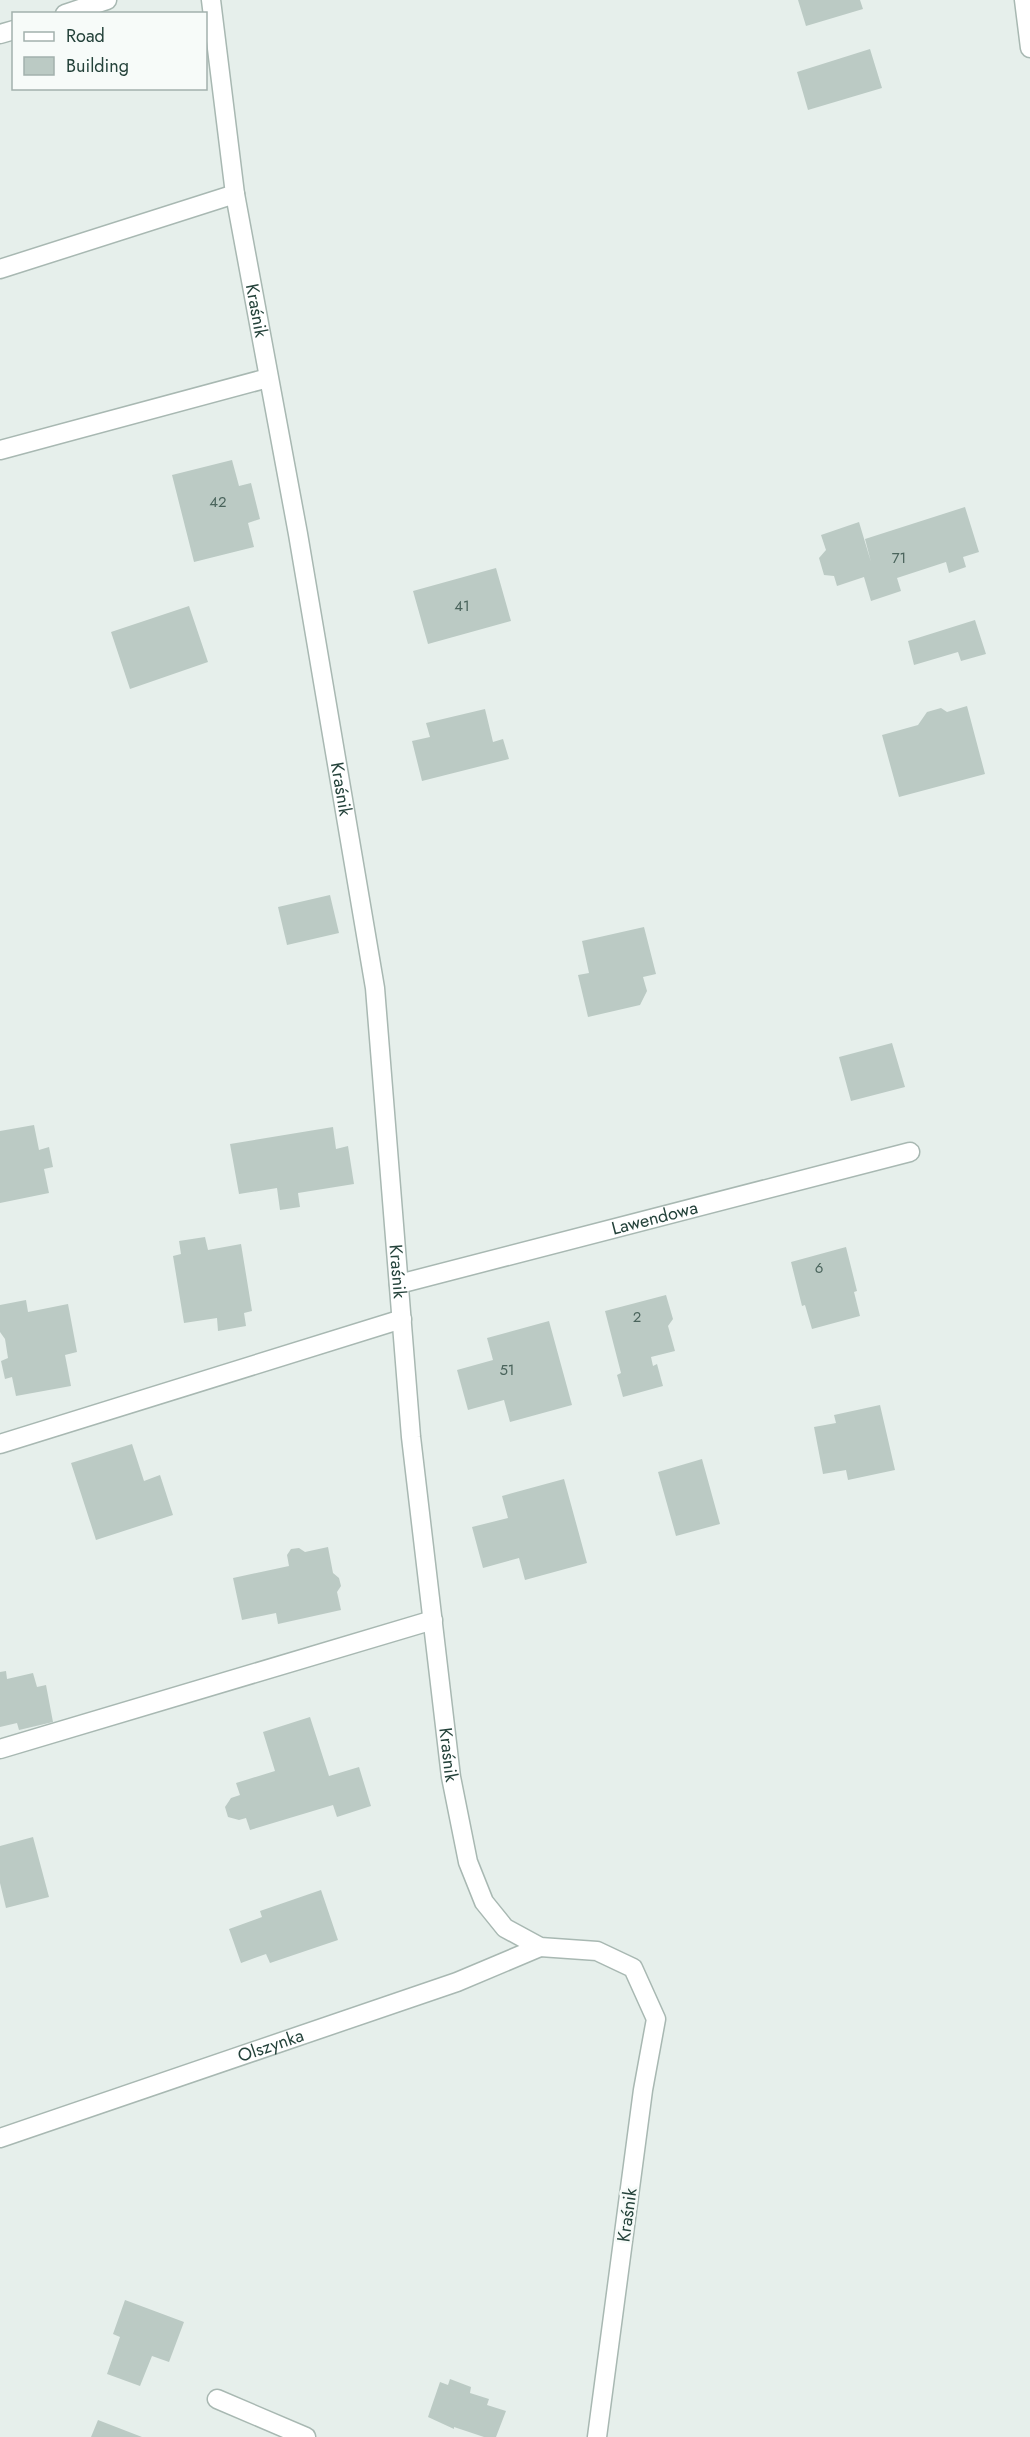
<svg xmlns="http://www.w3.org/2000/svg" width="1030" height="2437" font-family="Jost,sans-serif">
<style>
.building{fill:#bbcac4}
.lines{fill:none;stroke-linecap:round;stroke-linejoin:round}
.service-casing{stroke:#a8b8b2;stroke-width:21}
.minor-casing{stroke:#a8b8b2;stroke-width:21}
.service{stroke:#fff;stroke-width:18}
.minor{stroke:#fff;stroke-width:18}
.labels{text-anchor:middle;stroke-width:5;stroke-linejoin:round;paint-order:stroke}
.number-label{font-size:15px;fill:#4a645c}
.street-label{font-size:18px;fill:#24423a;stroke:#f7fbf9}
</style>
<rect width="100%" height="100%" fill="#e6efeb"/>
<path class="building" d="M798 0H860L863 9 806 26Z
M870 49 882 88 808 110 797 72Z
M232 460 239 486 251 483 260 519 248 523 254 547 194 562 172 475Z
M965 507 979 552 963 557 966 567 949 573 946 562 897 578 901 591 871 601 864 577 837 586 834 576 824 575 819 558 826 550 821 535 859 522 871 562 865 539Z
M496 568 511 621 428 644 413 591Z
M189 606 208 662 130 689 111 632Z
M975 620 986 654 961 661 958 652 914 665 908 641Z
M967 706 985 774 899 797 882 735 918 725 927 712 941 708 947 712Z
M485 709 493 742 503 739 509 759 422 781 412 741 430 737 426 723Z
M330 895 339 933 287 945 278 907Z
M644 927 656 974 643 977 647 991 640 1005 588 1017 578 975 589 973 582 941Z
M892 1043 905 1087 851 1101 839 1057Z
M34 1125 39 1150 49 1147 53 1167 44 1169 49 1193 0 1203V1131Z
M333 1127 336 1149 348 1146 354 1184 298 1193 300 1207 280 1210 277 1188 239 1194 230 1144Z
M205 1237 208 1250 241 1244 252 1311 244 1313 246 1326 218 1331 217 1318 184 1323 173 1256 181 1254 179 1241Z
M846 1247 857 1291 854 1292 860 1316 812 1329 805 1305 802 1306 791 1262Z
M666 1295 673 1319 668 1326 675 1351 651 1357 653 1366 657 1364 663 1386 623 1397 617 1375 621 1373 605 1311Z
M26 1300 28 1312 68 1304 77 1352 65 1355 71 1386 16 1396 12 1377 5 1379 1 1361 8 1358 5 1339 0 1332V1305Z
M549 1321 572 1405 510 1422 504 1400 468 1410 457 1370 493 1360 487 1338Z
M880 1405 895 1470 848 1480 846 1470 823 1474 814 1427 836 1423 834 1415Z
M132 1444 144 1481 160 1475 173 1515 96 1540 71 1463Z
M702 1459 720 1524 676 1536 658 1472Z
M564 1479 587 1563 525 1580 519 1558 483 1568 472 1527 508 1518 502 1496Z
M328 1547 333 1573 339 1578 341 1586 337 1592 341 1610 278 1624 276 1613 242 1620 233 1578 289 1566 287 1555 291 1549 299 1548 305 1552Z
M6 1671 7 1679 33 1673 37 1687 46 1685 53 1722 19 1730 17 1723 0 1727V1672Z
M310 1717 329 1776 359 1767 371 1806 337 1817 333 1805 250 1830 246 1818 239 1820 228 1817 225 1807 231 1798 240 1795 236 1783 275 1771 263 1732Z
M33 1837 49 1897 6 1908 0 1883V1846Z
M321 1890 338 1940 270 1963 266 1954 241 1963 229 1929 262 1917 260 1911Z
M125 2300 184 2322 169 2362 152 2356 140 2386 107 2374 120 2337 113 2334Z
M450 2379 471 2387 470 2393 489 2399 487 2405 506 2411 496 2437H484L454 2427V2429L428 2417 440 2382 448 2385Z
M98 2420 142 2437H91Z"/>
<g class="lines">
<defs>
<path id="service" d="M217 2399 306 2437"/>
<g id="minor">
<path id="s1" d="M211 0 235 194 298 534 375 988 411 1437 451 1777 468 1862 484 1902 505 1928 540 1947 597 1951 633 1968 656 2019 643 2090 597 2437"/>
<path d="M1024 0 1030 48"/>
<path d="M65 14 107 0"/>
<path d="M0 34 14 30"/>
<path d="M0 269 235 194"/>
<path d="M0 450 268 378"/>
<path id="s2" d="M399 1284 910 1152"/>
<path d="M0 1444 402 1319"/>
<path d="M0 1749 433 1620"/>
<path id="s3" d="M0 2138 457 1982 540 1947"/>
</g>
</defs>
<use href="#service" class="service-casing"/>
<use href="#minor" class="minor-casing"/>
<use href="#service" class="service"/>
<use href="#minor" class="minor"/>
</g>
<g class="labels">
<g class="number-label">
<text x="218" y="507">42</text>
<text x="899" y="563">71</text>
<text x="462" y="611">41</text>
<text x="819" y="1273">6</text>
<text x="637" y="1322">2</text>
<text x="507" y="1375">51</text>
</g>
<g class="street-label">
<text dy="6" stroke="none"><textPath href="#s1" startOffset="314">Kraśnik</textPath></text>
<text dy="6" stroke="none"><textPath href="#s1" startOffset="800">Kraśnik</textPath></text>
<text dy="6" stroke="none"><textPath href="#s2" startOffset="264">Lawendowa</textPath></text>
<text dy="6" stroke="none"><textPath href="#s1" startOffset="1286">Kraśnik</textPath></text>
<text dy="6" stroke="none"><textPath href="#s1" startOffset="1772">Kraśnik</textPath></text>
<text dy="6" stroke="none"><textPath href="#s3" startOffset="286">Olszynka</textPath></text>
<text transform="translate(627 2215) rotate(-82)" y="6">Kraśnik</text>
</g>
</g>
<rect x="12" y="12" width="195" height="78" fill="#f7fbf9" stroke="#a3b1ad" stroke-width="1.5"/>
<rect x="24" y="32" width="30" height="9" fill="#ffffff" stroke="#a3b1ad" stroke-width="1.5"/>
<text x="66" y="42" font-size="18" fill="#24423a">Road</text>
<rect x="24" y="57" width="30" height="18" fill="#bbcac4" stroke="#a3b1ad" stroke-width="1.5"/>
<text x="66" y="72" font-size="18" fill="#24423a">Building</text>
</svg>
